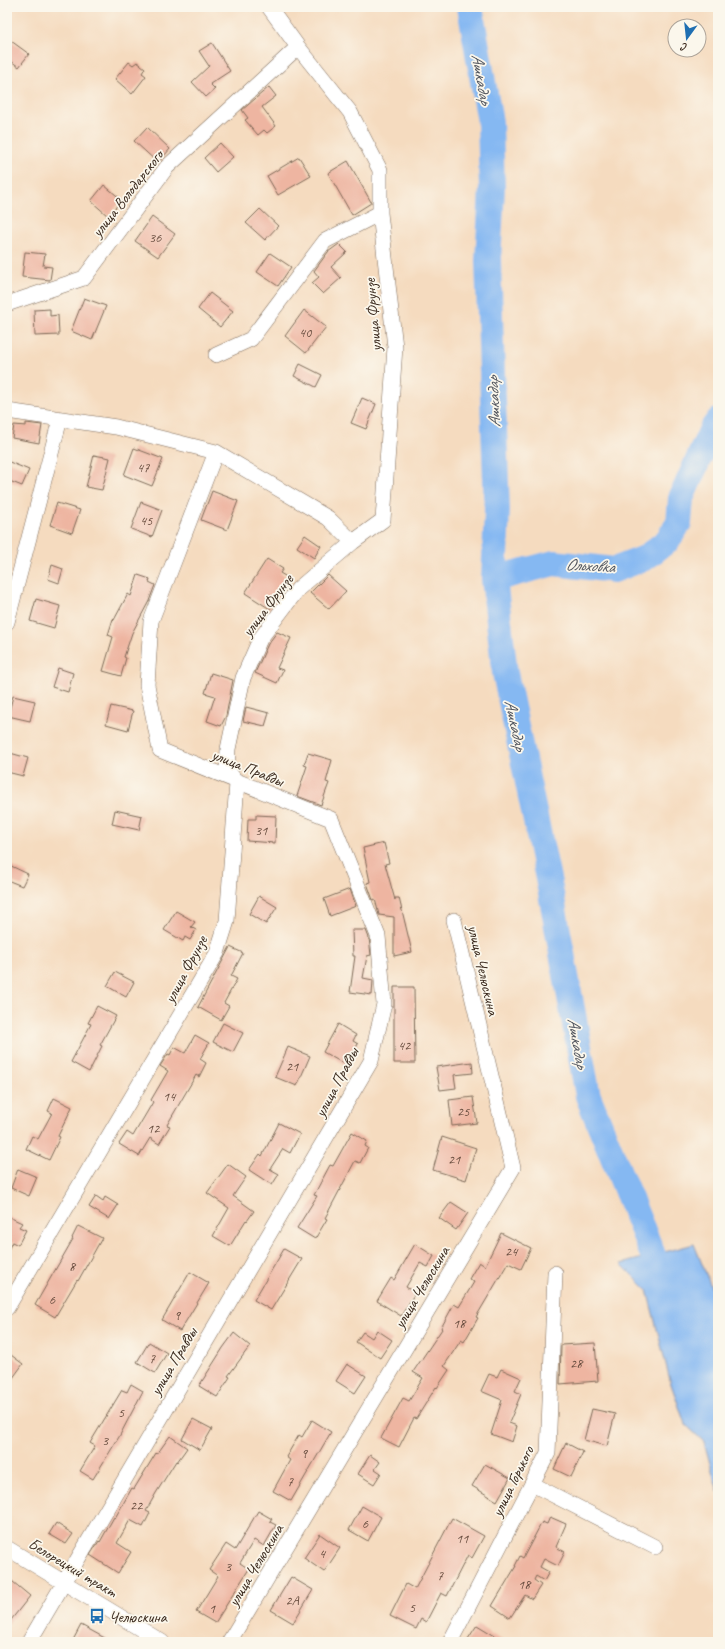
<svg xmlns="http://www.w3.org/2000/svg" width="725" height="1649" font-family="Caveat,sans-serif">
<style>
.water{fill:#85b8f2;stroke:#607188}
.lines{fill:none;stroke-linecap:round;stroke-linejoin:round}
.river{stroke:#85b8f2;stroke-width:26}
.building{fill:#eeb5a1}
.minor-casing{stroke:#7c6856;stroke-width:16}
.minor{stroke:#fff;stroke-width:15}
.labels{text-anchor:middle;stroke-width:3.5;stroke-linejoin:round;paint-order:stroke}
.number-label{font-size:14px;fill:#684d3f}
.street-label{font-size:16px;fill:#3b2a1e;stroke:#fbf7ec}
.poi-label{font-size:16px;fill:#3b2a1e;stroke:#fbf7ec;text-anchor:start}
.water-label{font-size:17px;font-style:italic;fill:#51555e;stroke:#fbf7ec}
</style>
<rect width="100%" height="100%" fill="#fbf7ec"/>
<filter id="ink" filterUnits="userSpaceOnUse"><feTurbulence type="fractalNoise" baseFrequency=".025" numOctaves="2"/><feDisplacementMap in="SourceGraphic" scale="8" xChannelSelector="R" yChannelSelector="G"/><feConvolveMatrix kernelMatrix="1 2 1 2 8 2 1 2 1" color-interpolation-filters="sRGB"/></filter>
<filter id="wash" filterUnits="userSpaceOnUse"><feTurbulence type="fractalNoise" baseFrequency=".012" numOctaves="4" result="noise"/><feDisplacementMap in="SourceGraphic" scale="16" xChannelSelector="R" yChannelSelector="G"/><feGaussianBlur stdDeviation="0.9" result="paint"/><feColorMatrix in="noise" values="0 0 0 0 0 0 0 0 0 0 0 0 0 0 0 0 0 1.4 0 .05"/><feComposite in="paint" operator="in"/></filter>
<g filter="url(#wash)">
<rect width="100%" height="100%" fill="#f5dbbf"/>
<path class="water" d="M694 1244 718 1304V1492L704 1442 685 1424 671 1384 647 1290 621 1264Z"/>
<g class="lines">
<path class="river" d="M470 7 490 122 492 188 488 261 497 510 494 579 505 673 550 888 588 1096 666 1287
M494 579 554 563 614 570 645 558 667 541 679 523 681 498 711 431 718 421"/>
</g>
<g id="blocks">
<path class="building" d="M7 38 29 54 19 67 7 58Z
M212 43 230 71 210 84 215 89 206 97 192 82 209 66 199 51Z
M129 62 133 65 137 62 145 68 142 73 146 76 132 94 115 79Z
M269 87 276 96 262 107 276 126 267 133 264 130 258 135 245 120 248 118 242 110Z
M147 127 170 149 158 163 134 141Z
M220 143 233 157 216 172 204 158Z
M299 157 311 176 278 195 267 176Z
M348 161 371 202V203L352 215 328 173Z
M104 185 122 200 108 216 91 201Z
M260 209 278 226 265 240 246 223Z
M152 217 175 234 158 257 135 241Z
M339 244 347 252 331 267 341 278 323 294 312 283 319 277 314 271 328 252Z
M25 252 45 254 43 266 52 267 50 280 22 277Z
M270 253 291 267 278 286 257 272Z
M210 293 233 311 220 327 198 309Z
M84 298 106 306 92 340 71 331Z
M50 309V316L58 315 59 335 35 336 34 310Z
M304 310 326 327 306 353 285 336Z
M300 364 322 375 316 387 294 376Z
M362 398 376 404 366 429 351 423Z
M26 423 42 425 39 443 12 438 14 425 26 426Z
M134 448 163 459 152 486 124 475Z
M94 455 110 458 102 490 86 487Z
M7 461 29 470 22 486 7 480Z
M212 491 238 501 227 530 201 520Z
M141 502 162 510 152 537 131 529Z
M57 503 80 510 72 533 50 525Z
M305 535 321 546 314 558 297 547Z
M267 559 283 569 280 573 290 579 270 609 245 593Z
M52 565 63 569 59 583 48 579Z
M138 575 150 579 149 582 155 585 149 601 132 633 124 657 126 658 121 676 103 671 113 637 108 635 113 619 114 620 128 594 131 596Z
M328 575 346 591 329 609 310 593Z
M36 599 60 606 54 628 30 621Z
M277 632 291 638 277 668 283 670 277 683 255 673 268 644Z
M58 668 73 673 68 692 52 687Z
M211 673 233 680 226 716 221 726 207 721 215 696 205 693Z
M13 696 35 701 30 721 8 716Z
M111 706 133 711 128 730 106 724Z
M246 707 269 713 265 726 243 721Z
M10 753 28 758 23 776 7 772V765Z
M308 753 332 760 326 782 329 783 321 805 297 796 307 766 304 765Z
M115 810 142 816 139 830 112 824Z
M256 815 276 816 275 843 247 841 248 819H256Z
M384 843 389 863 385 864 395 900V898H399L412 952 394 956V917L379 915 375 899 373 900 367 883 370 882 363 848Z
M7 864 28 874 22 886 7 880Z
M350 889 356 906 330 916 324 899Z
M259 896 277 907 266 924 249 914Z
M176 911 195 922 191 927 196 930 190 940 185 937 183 941 164 930Z
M352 930H366L369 938 371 955 367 956 363 978 373 980 372 995 350 992 355 956H353Z
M230 947 243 953 231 976 237 979 224 1003 229 1006 221 1020 198 1007Z
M115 972 134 982 126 997 107 986Z
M394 987H414L415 1063H394Z
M97 1006 116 1016 100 1045 102 1046 89 1072 71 1062 91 1024 88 1023Z
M223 1023 243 1033 233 1052 213 1042Z
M338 1024 356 1035 353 1041 358 1044 346 1065 323 1052Z
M195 1035 209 1043 200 1059 206 1063 199 1077 196 1075 167 1125 170 1126 159 1144 150 1138 139 1156 119 1144 127 1132 133 1136 153 1102 151 1100 168 1071 160 1066 168 1054 170 1055 174 1047 185 1053Z
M288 1047 310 1056 297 1086 275 1077Z
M472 1062 473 1073 454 1075 456 1088 440 1090 436 1067Z
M473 1097 477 1123 452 1126 449 1100Z
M54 1098 72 1107 58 1136 60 1137 49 1160 26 1149 32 1136 38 1139 52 1113 48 1111Z
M279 1123 300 1134 290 1153 283 1149 270 1169 279 1174 272 1185 249 1170 260 1154 262 1156Z
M352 1132 367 1141 365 1146 368 1148 360 1163 355 1161 325 1218 327 1219 315 1239 297 1228 317 1196 314 1195 330 1165 333 1166Z
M442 1137 476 1148 466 1180 433 1170Z
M228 1164 246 1177 233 1196 254 1211 247 1221 246 1220 230 1246 213 1236 229 1208 207 1193Z
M18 1169 37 1177 29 1196 11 1188Z
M96 1196 103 1201 105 1197 118 1205 109 1219 89 1207Z
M451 1202 468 1213 456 1230 439 1218Z
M7 1216 22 1223 19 1227 26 1230 18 1245 12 1242 7 1252Z
M78 1226 102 1238 78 1281 77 1280 55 1317 35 1305 73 1239 72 1238Z
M501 1233 531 1248 521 1269 508 1263 476 1317 478 1318 464 1342 461 1340 444 1366 449 1370 437 1388 436 1387 416 1419 414 1418 399 1447 381 1438 403 1398 409 1401 423 1378 413 1372 442 1329 441 1328 454 1304 459 1307 474 1282 469 1279 479 1262 485 1266Z
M415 1244 434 1256 428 1267 420 1263 406 1287 415 1293 401 1316 377 1301 391 1278 394 1280Z
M284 1249 302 1259 271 1310 254 1300Z
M190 1272 209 1283 180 1331 162 1320Z
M377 1330 392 1340 380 1358 356 1342 363 1332 372 1338Z
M234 1333 250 1346 228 1376 230 1377 217 1397 199 1386 223 1348Z
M149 1342 167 1353 155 1373 137 1362Z
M595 1343 598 1381 560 1384 561 1345Z
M7 1352 23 1364 7 1386Z
M347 1364 366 1376 355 1393 336 1381Z
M501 1369 521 1378 515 1391 521 1394 509 1423 517 1426 512 1442 491 1434 502 1400 481 1391 489 1374 497 1377Z
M131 1384 143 1391 119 1437 93 1479 80 1471 95 1446 90 1443 122 1390 127 1392Z
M592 1409 615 1414 607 1446 584 1440Z
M193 1419 212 1429 200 1450 182 1439Z
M312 1420 331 1432 291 1501 273 1491 290 1460 286 1457 299 1435 302 1437Z
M170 1436 187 1448 177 1462 176 1461 156 1493 146 1511 150 1513 143 1527 130 1520 117 1543 131 1552 118 1573 90 1555 99 1541 100 1542 114 1517 115 1518 132 1488 134 1489 156 1453 157 1454Z
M566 1443 583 1452 571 1477 554 1469Z
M370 1455 380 1462 375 1469 381 1473 374 1484 358 1474Z
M485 1464 510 1478 497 1501 472 1486Z
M362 1506 381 1517 368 1541 349 1530Z
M258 1511 272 1519 270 1522 276 1525 264 1546 254 1540 240 1563 249 1569 215 1623 196 1612 218 1576 209 1570 226 1544 235 1550Z
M550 1517 566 1524 556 1547 565 1552 558 1566 544 1559 540 1567 549 1572 544 1581 536 1576 534 1580 541 1585 532 1599 525 1595 510 1618 492 1606 516 1566H515L520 1556 523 1558 542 1522 547 1524Z
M452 1518 484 1536 472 1558 468 1555 447 1596 441 1593 426 1622 421 1619 416 1629 390 1616 406 1584 415 1589Z
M56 1523 73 1534 66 1544 49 1534Z
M320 1534 340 1548 324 1572 304 1558Z
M7 1577 30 1596 7 1625Z
M291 1577 313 1590 293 1623 271 1610Z
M81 1625 112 1642H72Z
M477 1625 505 1642H466Z"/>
</g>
</g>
<g filter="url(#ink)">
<use href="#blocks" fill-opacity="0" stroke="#7c6856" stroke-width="1"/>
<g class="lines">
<defs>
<path id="minor" d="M7 304 84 278 167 167 298 47
M216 355 251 339 325 241 380 213
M7 411 116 427 216 452 328 518 353 542
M7 622 60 419
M7 1308 217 953 227 921 237 783 227 769 228 749 243 678 260 639 298 589 353 542 383 520 395 347 380 213V170L350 112 298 47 269 7
M532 1484 655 1547
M7 1548 162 1642
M29 1642 371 1061 384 1004 378 936 331 819 160 750 147 685 151 621 216 452
M229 1642 513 1168 454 920
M450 1642 548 1453 555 1273"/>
</defs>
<use href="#minor" class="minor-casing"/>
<use href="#minor" class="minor"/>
</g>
</g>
<defs>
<symbol id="bus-bare" viewBox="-9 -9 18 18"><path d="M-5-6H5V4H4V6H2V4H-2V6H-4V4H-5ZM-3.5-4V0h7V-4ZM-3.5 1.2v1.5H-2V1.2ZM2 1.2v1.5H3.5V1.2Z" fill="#1f6fb2" stroke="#fbf7ec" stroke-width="2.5" paint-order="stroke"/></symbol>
</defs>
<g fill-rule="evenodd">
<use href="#bus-bare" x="86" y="1605" width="22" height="22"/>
</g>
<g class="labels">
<g class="number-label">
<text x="155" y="242">36</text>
<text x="305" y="337">40</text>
<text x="143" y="472">47</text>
<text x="146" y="525">45</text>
<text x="261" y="835">31</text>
<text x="404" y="1050">42</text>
<text x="292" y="1071">21</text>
<text x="169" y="1101">14</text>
<text x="463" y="1116">25</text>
<text x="153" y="1133">12</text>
<text x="454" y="1164">21</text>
<text x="511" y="1256">24</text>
<text x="72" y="1271">8</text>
<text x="52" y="1304">6</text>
<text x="177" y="1320">9</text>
<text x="459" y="1328">18</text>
<text x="152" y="1363">7</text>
<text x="576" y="1368">28</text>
<text x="121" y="1417">5</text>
<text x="105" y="1445">3</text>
<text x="304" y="1458">9</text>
<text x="290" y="1486">7</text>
<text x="136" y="1510">22</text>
<text x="365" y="1528">6</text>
<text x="462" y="1543">11</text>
<text x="322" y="1558">4</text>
<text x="228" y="1571">3</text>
<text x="440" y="1580">7</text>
<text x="524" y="1589">18</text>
<text x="292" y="1605">2А</text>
<text x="412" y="1612">5</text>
<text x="212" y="1613">1</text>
</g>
<g class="street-label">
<text transform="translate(127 193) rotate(-52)" y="6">улица Володарского</text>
<text transform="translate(372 315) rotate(-95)" y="6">улица Фрунзе</text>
<text transform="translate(267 605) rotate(-53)" y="6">улица Фрунзе</text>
<text transform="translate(248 767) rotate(22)" y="6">улица Правды</text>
<text transform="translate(185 969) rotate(-62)" y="6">улица Фрунзе</text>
<text transform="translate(484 970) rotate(77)" y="6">улица Челюскина</text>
<text transform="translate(336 1082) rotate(-62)" y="6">улица Правды</text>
<text transform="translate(421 1287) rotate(-59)" y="6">улица Челюскина</text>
<text transform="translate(173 1361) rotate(-59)" y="6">улица Правды</text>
<text transform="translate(512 1481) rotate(-64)" y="6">улица Горького</text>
<text transform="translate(255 1565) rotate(-59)" y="6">улица Челюскина</text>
<text transform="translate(73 1567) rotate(31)" y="6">Белорецкий тракт</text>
</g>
<g class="poi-label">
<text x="109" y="1622">Челюскина</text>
</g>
<g class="water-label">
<text transform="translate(482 79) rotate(80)" y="6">Ашкадар</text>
<text transform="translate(493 402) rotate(-92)" y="6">Ашкадар</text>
<text transform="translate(590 565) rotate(3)" y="6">Ольховка</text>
<text transform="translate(516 725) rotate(78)" y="6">Ашкадар</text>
<text transform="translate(578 1043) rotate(80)" y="6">Ашкадар</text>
</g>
</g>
<rect width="725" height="1649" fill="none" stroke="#fbf7ec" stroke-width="24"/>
<g transform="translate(687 38) rotate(195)"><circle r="19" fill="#fbf7ec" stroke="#aea59a"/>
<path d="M0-3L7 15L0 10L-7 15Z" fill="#1f6fb2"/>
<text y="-6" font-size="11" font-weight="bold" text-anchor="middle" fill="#3b2a1e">С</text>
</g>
</svg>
